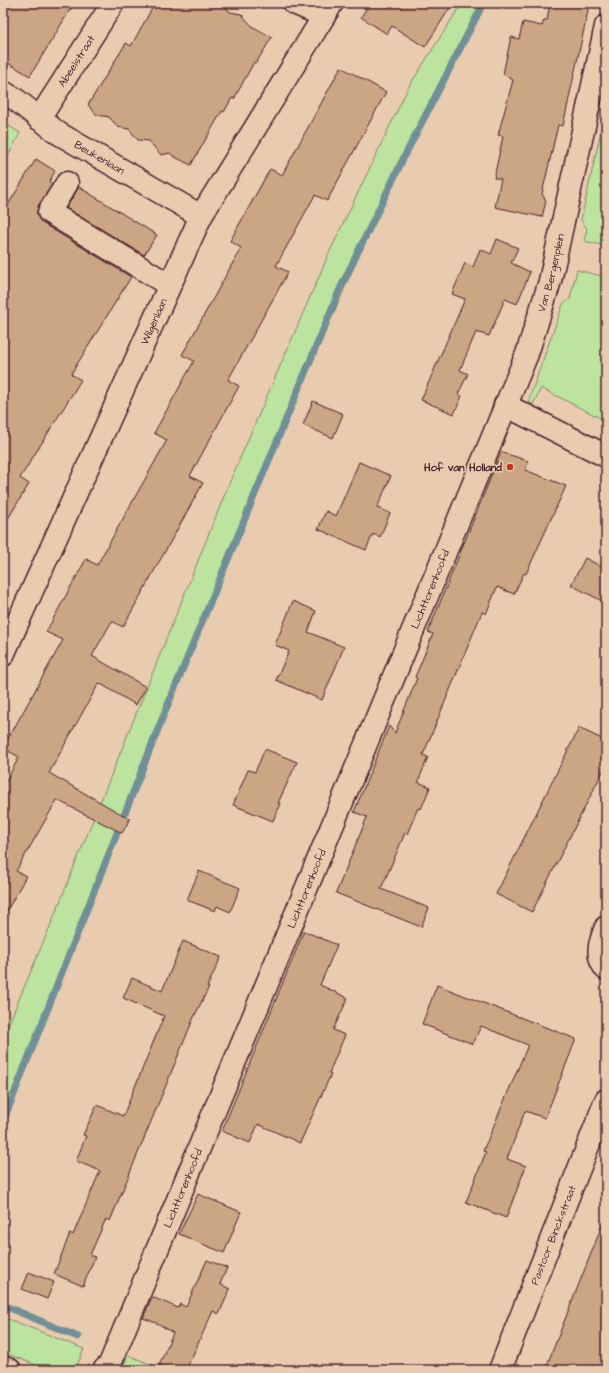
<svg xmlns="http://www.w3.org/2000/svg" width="609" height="1373" font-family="'Architects Daughter',sans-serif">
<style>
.green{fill:#bce49f;stroke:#838265}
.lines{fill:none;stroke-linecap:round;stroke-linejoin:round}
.stream{stroke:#6f8f96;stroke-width:7}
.building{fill:#cba684;stroke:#4a1f2b}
.minor-casing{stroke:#4a1f2b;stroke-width:25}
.minor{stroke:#e9ccb0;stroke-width:22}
.poi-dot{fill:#c8321e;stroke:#e9ccb0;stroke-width:1.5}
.labels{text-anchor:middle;stroke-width:3;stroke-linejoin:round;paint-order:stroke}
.street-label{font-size:11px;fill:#4a1f2b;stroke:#e9ccb0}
.poi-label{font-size:11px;font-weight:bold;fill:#4a1f2b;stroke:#e9ccb0;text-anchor:end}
</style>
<rect width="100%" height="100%" fill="#e9ccb0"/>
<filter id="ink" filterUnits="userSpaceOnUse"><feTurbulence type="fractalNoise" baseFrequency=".025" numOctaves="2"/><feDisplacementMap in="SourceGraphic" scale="8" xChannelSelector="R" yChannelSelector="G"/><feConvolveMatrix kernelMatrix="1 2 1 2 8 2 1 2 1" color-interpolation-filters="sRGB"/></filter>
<g filter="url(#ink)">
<path class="green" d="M462 3H486C403 145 340 299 275 450 180 670 89 893 3 1117V1037L51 924 231 479 330 251 408 88Z
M606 109V246L584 241 587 229 581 220Z
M3 122 20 133 3 166Z
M577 270 606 277V421L541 388 533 404 528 402 563 304 570 299Z
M3 1317 84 1349 75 1370H48L3 1352Z
M128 1355 164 1370H122Z"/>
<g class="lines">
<path class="stream" d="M3 1122 164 714 339 291 405 155 480 10
M3 1305 78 1337"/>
</g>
<path class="building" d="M3 3H74L30 76 3 60Z
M155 3H222L230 12 241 14 253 27 272 37 256 63 254 62 234 99 232 98 224 112 222 111 191 165 173 156 170 153 161 155 149 141 138 140 129 129 118 127 109 117 97 115 88 105 126 43 131 46Z
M370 3H453L425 47 392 26 387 34 361 17Z
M550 3H574L589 6 563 126 558 125 542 194 546 201 542 217 495 207 501 179 494 178 503 136 498 135 513 80 503 74 511 37 519 39 523 22 542 26 544 20H547Z
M341 67 386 92 327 201 315 195 276 266 288 272 228 380 239 386 190 476 203 483 123 627 112 621 92 656 146 687 136 705 99 683 49 773 130 819 122 833 57 800 16 871 26 876 3 918V787L19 757 3 748 63 640 46 632 86 559 97 565 167 440 154 433 194 361 182 355 241 248 230 241 270 169 282 175Z
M36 159 55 171 49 182 53 183 38 206 37 212 38 218 42 223 131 277 71 374 81 380 20 478 29 484 3 527V213Z
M79 187 157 235 144 255 66 208Z
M497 239 518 248 511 263 530 272 517 304 505 299 489 336 476 332 460 370 468 374 458 394 462 396 454 414 421 400 465 299 452 294 465 263 473 267 480 249 491 254Z
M313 401 343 414 333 438 303 425Z
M501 452 528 461 525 470 566 486 526 574 524 573 514 594 497 587 486 614 482 612 423 755 428 757 418 782 430 787 421 809 418 808 407 834 405 833 381 889 429 908 421 927 336 893 367 817 354 812 389 726 395 733 417 678 415 677 433 634 428 632Z
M359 462 391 476 377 508 390 513 380 537 373 534 366 550 318 529 326 511 336 516Z
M585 558 606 569V603L571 585Z
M293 601 316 611 308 632 344 647 322 700 276 680 289 651 275 645Z
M579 728 606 741V765L532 912 496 894Z
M265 749 297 762 278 803H280L273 821 233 805 248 770 255 772Z
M199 871 240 888 230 912 217 906 215 911 187 900Z
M304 931 337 945 320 985 348 998 333 1030 345 1035 329 1073 331 1074 300 1143 258 1124 250 1143 222 1131Z
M183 941 221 957 207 987H209L194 1017 110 1221 106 1219 90 1255 95 1257 83 1286 54 1274 70 1233 73 1235 100 1171 76 1161 86 1136 83 1135 97 1105 123 1116 164 1016 123 998 132 978 162 991Z
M437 985 576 1039 545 1118 525 1111 507 1159 526 1166 506 1218 466 1202 486 1152 483 1151 528 1045 481 1026 473 1044 422 1024Z
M198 1194 241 1212 224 1253 179 1234Z
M605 1218 606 1370H545Z
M207 1260 227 1268 220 1284 230 1289 219 1314 213 1311 186 1370H170L159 1365 173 1333 159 1324 143 1318 152 1297 178 1308 180 1304 186 1307Z
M29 1272 54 1282 47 1299 22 1289Z"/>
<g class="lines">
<defs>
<g id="minor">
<path d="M294 3 324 16"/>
<path id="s1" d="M3 92 15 99 58 133 201 216"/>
<path id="s2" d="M39 119 113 3"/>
<path d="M67 183 49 212 169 285"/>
<path d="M505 405 604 455"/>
<path id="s3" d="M3 655 201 216 332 3"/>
<path d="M606 927C600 942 595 955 606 969"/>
<path d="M3 1367 10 1370"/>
<path id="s4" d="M104 1370 110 1364 527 354 550 281 606 26"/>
<path id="s5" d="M500 1370 606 1100"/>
</g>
</defs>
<use href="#minor" class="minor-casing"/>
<use href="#minor" class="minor"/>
</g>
</g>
<circle class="poi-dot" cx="510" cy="467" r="4"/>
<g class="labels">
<g class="street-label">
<text dy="4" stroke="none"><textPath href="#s2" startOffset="69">Abeelstraat</textPath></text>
<text dy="4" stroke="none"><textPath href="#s1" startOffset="117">Beukenlaan</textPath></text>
<text dy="4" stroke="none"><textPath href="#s4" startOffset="1186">Van Bergenplein</textPath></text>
<text dy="4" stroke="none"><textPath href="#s3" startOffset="366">Wilgenlaan</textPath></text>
<text dy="4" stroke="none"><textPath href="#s4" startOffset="847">Lichttorenhoofd</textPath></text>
<text dy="4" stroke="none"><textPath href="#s4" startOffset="523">Lichttorenhoofd</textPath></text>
<text dy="4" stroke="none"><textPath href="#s4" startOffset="199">Lichttorenhoofd</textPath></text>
<text dy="4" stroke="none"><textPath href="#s5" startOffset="145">Pastoor Binckstraat</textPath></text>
</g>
<g class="poi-label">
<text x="502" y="471">Hof van Holland</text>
</g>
</g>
<rect width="609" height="1373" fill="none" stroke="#e9ccb0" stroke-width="16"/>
<rect x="8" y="8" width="593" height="1357" fill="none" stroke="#4a1f2b" stroke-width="1.5" filter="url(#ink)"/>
</svg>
